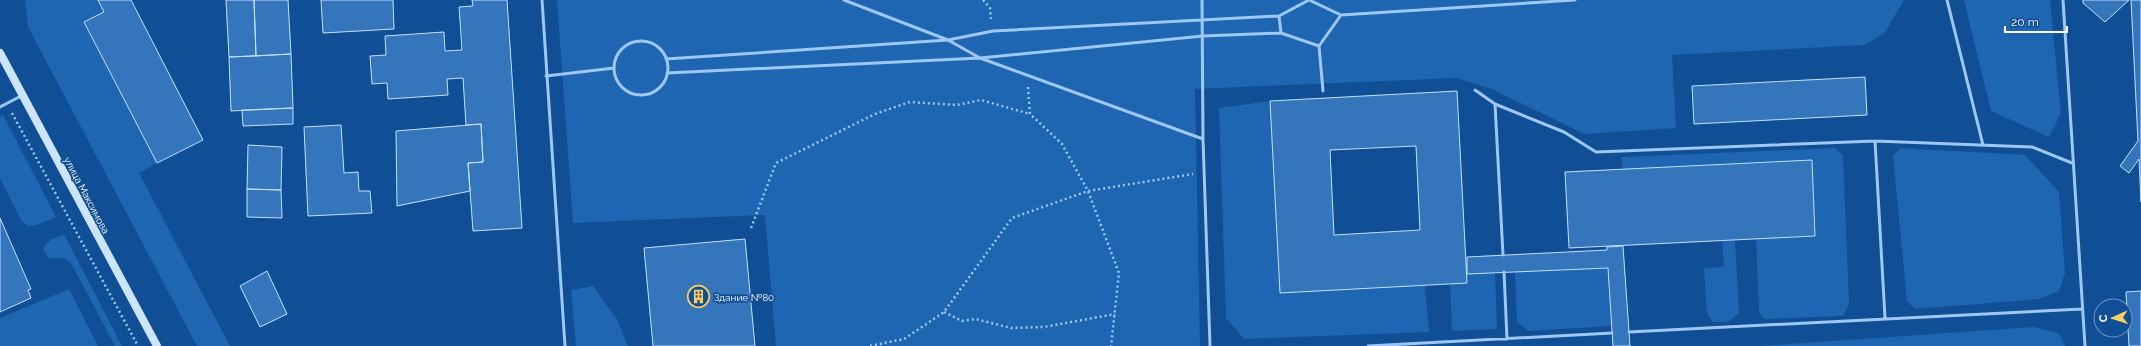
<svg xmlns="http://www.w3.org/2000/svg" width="2141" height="346" font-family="Raleway,sans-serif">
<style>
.green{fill:#1e66b2}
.building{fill:#3475bc;stroke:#c5e1fe;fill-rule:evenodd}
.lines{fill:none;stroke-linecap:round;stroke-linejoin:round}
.path{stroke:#9dc7f4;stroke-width:2.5;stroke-dasharray:2 3;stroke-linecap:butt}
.lane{stroke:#9dc7f4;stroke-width:3}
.secondary{stroke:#cde4fd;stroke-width:8}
.labels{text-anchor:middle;stroke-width:3.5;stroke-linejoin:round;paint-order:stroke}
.street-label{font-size:10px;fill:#fff;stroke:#104e95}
.poi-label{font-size:10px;fill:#fff;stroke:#104e95;text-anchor:start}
</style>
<rect width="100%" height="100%" fill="#104e95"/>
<path class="green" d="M25 0H98L104 12 84 22 157 163 139 173 230 346H197L28 27Z
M557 0H1904L1884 34 1864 45 1672 55 1676 128 1584 134 1494 90 1457 78 1195 89 1200 346H776L765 215 573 223Z
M1964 0H2050L2061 113 2049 137 1991 111Z
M1270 101 1280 293 1425 285 1429 332 1244 339 1226 318 1219 108Z
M3 115 56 217 37 225 28 226 21 220 0 178V117Z
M1834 148 1843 155 1849 304 1843 316 1765 319 1759 312 1756 239 1815 236 1812 160 1622 169V157Z
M1901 148 2025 155 2059 192 2065 273 2059 291 2039 299 1915 309 1907 301 1893 156Z
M64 234 122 346H115L71 263 64 258H48L43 248 50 240Z
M1735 240 1739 313 1728 322H1713L1707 314 1704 268 1724 267 1722 241Z
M1608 268 1612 326 1528 331 1517 322 1515 272Z
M1495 273 1497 329 1452 331 1450 284 1467 283V274Z
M593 286 617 319 628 346H576L571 290Z
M69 289 98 346H0V318Z
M2034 327 2059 333 2065 346H1759Z"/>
<path class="building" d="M98 0H131L203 140 157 163 84 22 104 12Z
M226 0H254L256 56 229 57Z
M254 0H288L291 54 256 56Z
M321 0H393L394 29 323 33Z
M472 0H507L522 228 473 231 468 163 483 162 481 124 466 125 463 78 447 79 448 95 388 99 387 83 372 84 370 56 386 55 385 36 444 32 445 51 462 50 459 7 473 6Z
M2083 0H2129L2105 22 2083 3Z
M2131 0H2141V202L2139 159 2129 173 2120 166 2138 141Z
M291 54 293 108 231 111 229 57Z
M1865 77 1867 115 1694 124 1692 86Z
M1457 91 1467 283 1280 293 1270 101ZM1416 146 1420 230 1334 235 1330 150Z
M293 108V124L243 126 242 110Z
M481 124 483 162 468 163 470 191 397 206 396 131Z
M341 125 344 173 358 172 359 191H370L372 213 308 216 304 127Z
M248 145 282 147 281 190 247 189Z
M1812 160 1815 236 1569 248 1565 172Z
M247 189 281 190 282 218 247 217Z
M0 218 31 289 28 290 31 298 0 312Z
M745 239 755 346H653L644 248Z
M1623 246 1630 346H1613L1608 268 1467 274V257L1607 250V247Z
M267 271 287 314 260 327 240 286Z
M2141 291V346H2129L2126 292Z"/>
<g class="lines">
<path class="path" d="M983 0 990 8 991 19
M1028 87 1030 114 1062 144 1088 191 1119 273 1111 346
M12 113 138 346
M751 228 776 163 875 114 910 102 957 105 981 100 1030 114
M944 312 962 321 976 319 1011 328 1044 327 1115 314
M870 346 904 339 944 312 1012 218 1088 191 1193 174"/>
<path class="lane" d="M542 0 565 346
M844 0 948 40 980 58 1203 139 1210 346
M1202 0 1203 139
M1947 0 1983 145
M2063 0 2085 346
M1341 15 1575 0
M614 68a27 27 0 1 1 54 0a27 27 0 1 1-54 0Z
M1319 46 1323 91
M666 59 948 40 993 31 1279 16 1309 0 1341 15 1319 46 1281 33 1279 16
M667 73 980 58 1203 36 1281 33
M546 76 614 68
M1475 90 1495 104 1564 132 1596 152 1875 141 2032 147 2072 163
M1495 104 1503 255
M0 107 21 96
M1875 141 1885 318
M1504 272 1507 339
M1629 332 2082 309
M1368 346 1612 333"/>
<path class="secondary" d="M0 53 157 346"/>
</g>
<defs>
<symbol id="building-ring" viewBox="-11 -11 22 22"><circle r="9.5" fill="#104e95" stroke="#ffcc60" stroke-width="1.5"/><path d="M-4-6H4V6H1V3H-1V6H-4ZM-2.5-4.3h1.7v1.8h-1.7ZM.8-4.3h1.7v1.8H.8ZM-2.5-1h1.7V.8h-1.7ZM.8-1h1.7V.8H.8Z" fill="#ffcc60"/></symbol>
</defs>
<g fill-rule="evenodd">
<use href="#building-ring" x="686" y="284" width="25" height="25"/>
</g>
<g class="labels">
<g class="street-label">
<text transform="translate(87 195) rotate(62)" y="4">улица Максимова</text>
</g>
<g class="poi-label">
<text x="714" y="301">Здание №80</text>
</g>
</g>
<g transform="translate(2113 318) rotate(267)"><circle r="19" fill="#104e95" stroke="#7095bf"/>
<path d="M0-3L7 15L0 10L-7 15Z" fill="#ffcc60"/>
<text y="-6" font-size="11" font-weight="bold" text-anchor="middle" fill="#ffffff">С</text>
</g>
<path d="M2005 26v6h62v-6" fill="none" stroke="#ffffff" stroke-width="2"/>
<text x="2011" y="26" font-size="12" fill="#ffffff" stroke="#104e95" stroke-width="3" paint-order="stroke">20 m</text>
</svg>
